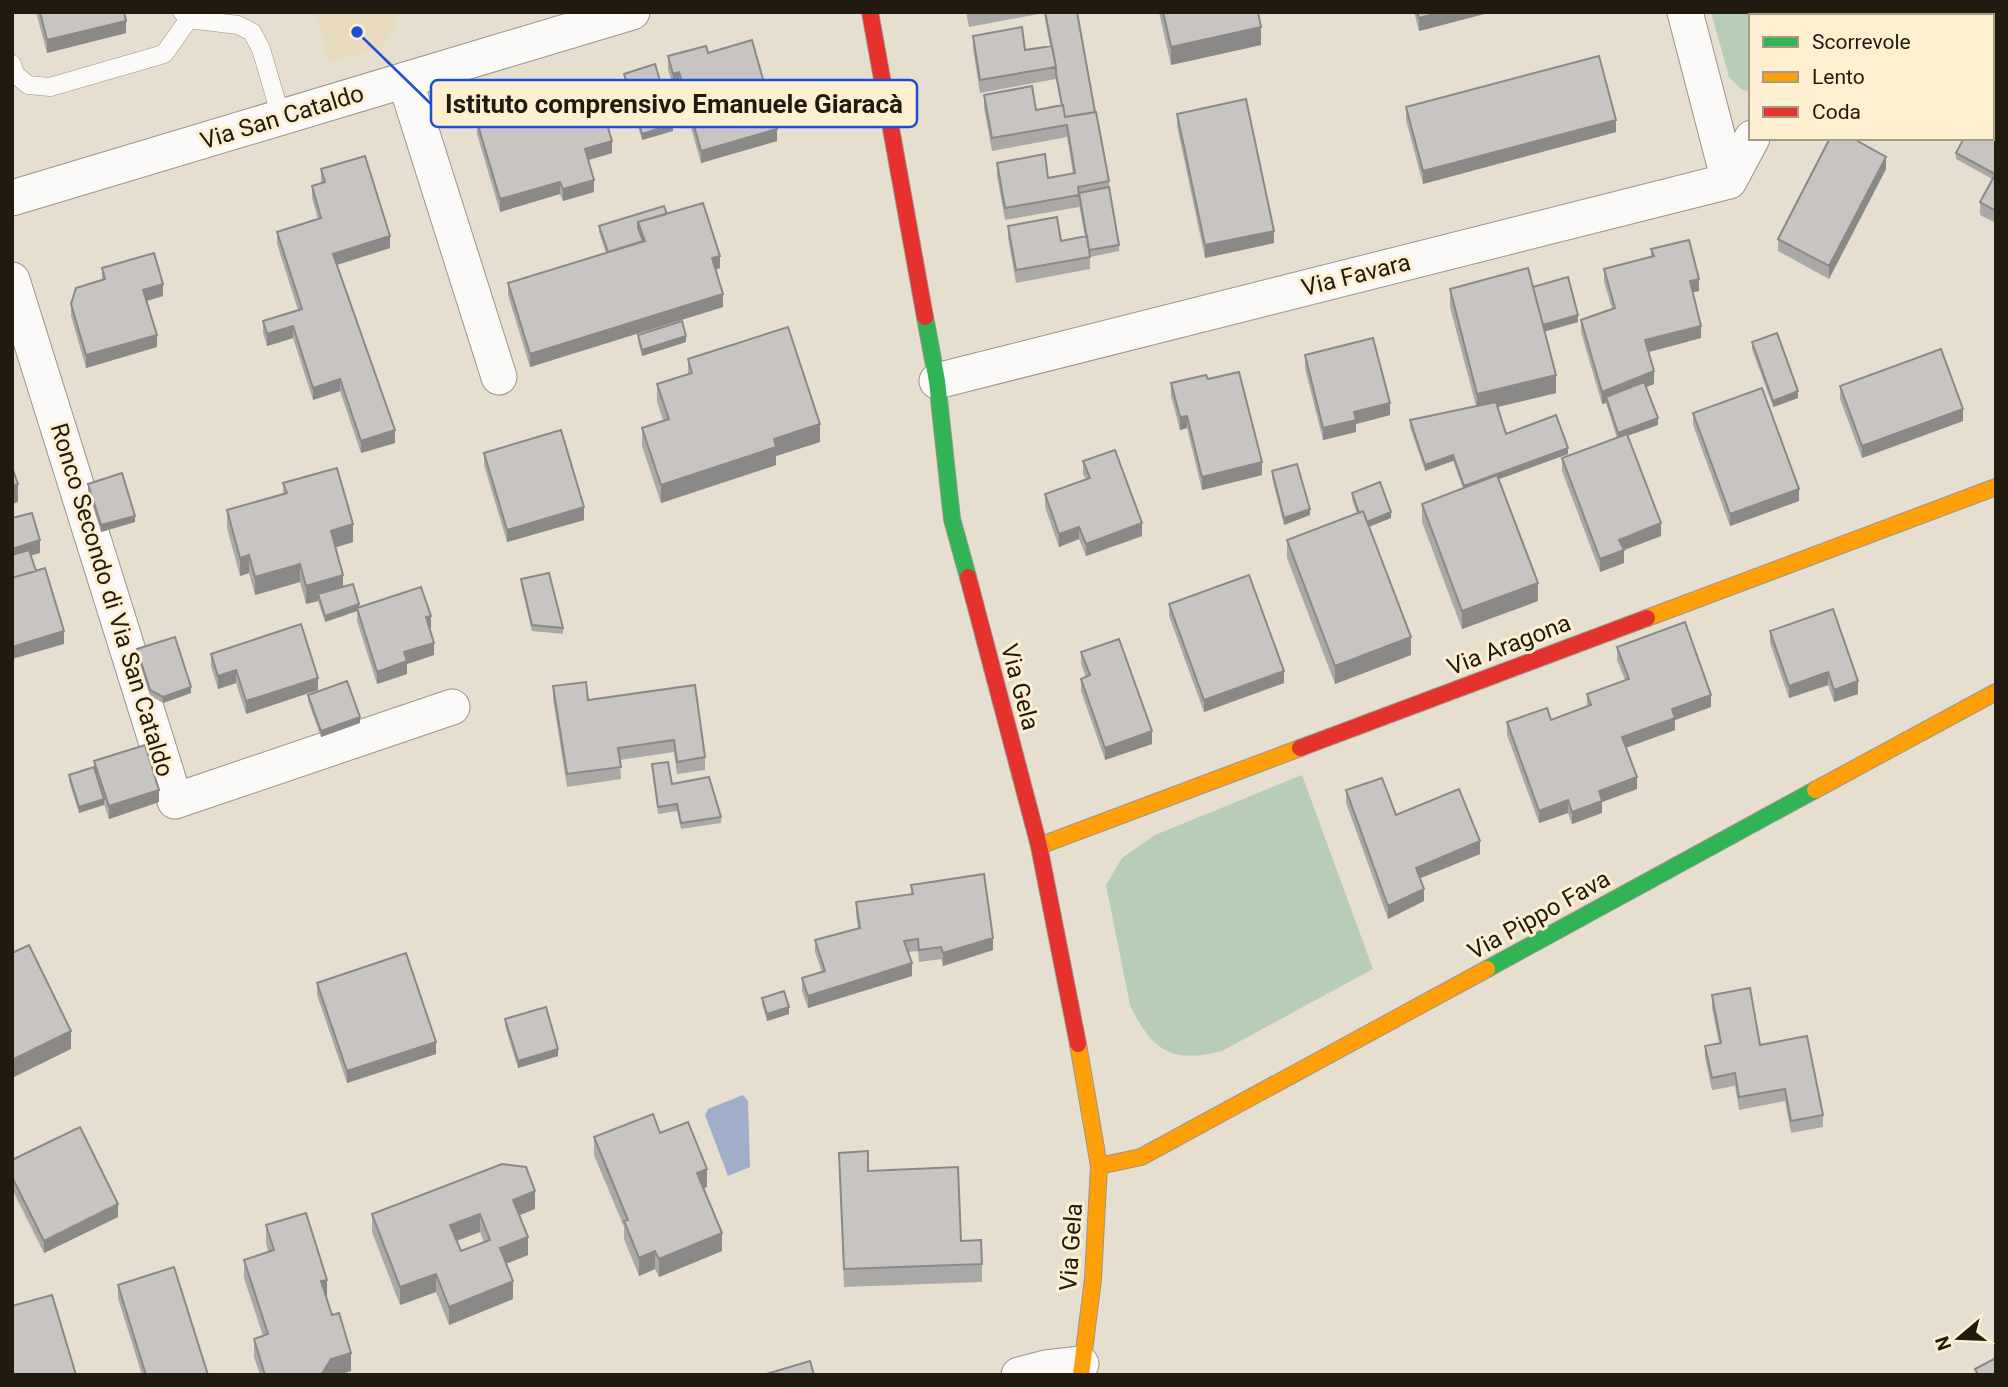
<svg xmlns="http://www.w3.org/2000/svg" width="2008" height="1387" font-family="Roboto,sans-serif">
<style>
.built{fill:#e9dbc0}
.green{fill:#b8cdb5}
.water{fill:#a1aeca}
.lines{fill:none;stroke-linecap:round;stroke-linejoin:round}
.lane-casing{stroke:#9b9589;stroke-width:19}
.street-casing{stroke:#9b9589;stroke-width:37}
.fast-casing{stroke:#9b9589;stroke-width:18}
.slow-casing{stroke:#9b9589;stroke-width:18}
.jam-casing{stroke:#9b9589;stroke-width:18}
.lane{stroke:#fbfaf8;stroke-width:18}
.street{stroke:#fbfaf8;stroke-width:35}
.fast{stroke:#30b455;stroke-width:16}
.slow{stroke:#ff9f0a;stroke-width:16}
.jam{stroke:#e5322d;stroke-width:16}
.wall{fill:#aba9a7;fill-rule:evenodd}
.shaded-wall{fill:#8b8988}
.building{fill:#c7c4c2;stroke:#8b8988;stroke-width:2;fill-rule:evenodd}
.labels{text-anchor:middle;stroke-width:6;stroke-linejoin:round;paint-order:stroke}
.street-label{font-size:24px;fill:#201a0f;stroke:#feefd1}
.leader{fill:none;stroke:#1d4ed8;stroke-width:2.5}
.callout-dot{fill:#1d4ed8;stroke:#feefd1;stroke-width:2.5}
.callout{fill:#feefd1;stroke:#1d4ed8;stroke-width:2.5}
.callout-label{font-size:26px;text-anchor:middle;font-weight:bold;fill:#201a0f}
</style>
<rect width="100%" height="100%" fill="#e6dece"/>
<path class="built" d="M316 12H397L396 24 388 40 380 48 329 62Z"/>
<path class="green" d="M1711 12H1799L1797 16H1751V91L1742 90 1729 77Z
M1302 775 1373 969 1222 1051C1172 1064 1152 1051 1130 1005L1106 885 1122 858 1155 835Z"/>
<path class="water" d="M743 1095 748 1101 750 1167 728 1176 705 1115 708 1109Z"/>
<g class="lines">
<defs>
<path id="lane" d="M182 12 189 19 238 25 252 32 261 49 281 117
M12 64 15 74 28 85 50 87 164 54 189 19"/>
<path id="street" d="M1685 12 1729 181
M1816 16 1818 12
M405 80 499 377
M12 198 632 12
M12 280 175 801 452 707
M937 381 1729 181 1752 138
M1019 1375 1046 1368 1081 1364"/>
<path id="fast" d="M925 317 937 381 952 519 968 577
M1487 969 1815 790"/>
<path id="slow" d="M1647 618 1996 487
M1815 790 1996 692
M1039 846 1300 748
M1078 1044 1099 1166 1093 1279 1081 1375
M1099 1166 1141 1157 1487 969"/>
<path id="jam" d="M870 12 925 317
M968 577 1039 846 1078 1044
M1300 748 1647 618"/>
</defs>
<use href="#lane" class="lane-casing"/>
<use href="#street" class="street-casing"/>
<use href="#fast" class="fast-casing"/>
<use href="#slow" class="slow-casing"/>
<use href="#jam" class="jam-casing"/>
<use href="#lane" class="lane"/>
<use href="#street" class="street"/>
<use href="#fast" class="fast"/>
<use href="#slow" class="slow"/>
<use href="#jam" class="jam"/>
</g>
<path class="wall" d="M36 12H124L126 33 47 53Z
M966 12H1077L1095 112 1109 181V187L1119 245V251L1090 257V269L1016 283 1008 238V226L1061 241 1085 237 1079 205V207L1005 220 997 176V163L1048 178 1073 174 1067 137 992 151 984 108V95L1036 110 1061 105 1056 79 980 93 973 48V36L1025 50 1050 46 1044 13 969 27Z
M1159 12H1258L1261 45 1171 65Z
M1414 12H1492L1419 31Z
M708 53 777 141 701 163 679 85 673 87 668 69V56Z
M624 74 673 131 642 140 624 80Z
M538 103 576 123 612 153 588 160 594 192 563 201 560 194 500 212 477 134V122L510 123 538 115Z
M1406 107 1616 132 1423 184 1406 120Z
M1177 114 1274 243 1205 258 1177 126Z
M1996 133V223L1980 215V202L1992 179 1956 159V153Z
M321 169 390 248 337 265 395 443 361 453 340 391 313 400 293 338 267 346 263 333V321L298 310 277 244V232L318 219 312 198V186L321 183Z
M1886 169 1829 279 1778 251V239Z
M667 214 720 268 715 270 723 307 530 367 508 295V283L606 253 599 232V226Z
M1651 249 1699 291 1693 292 1701 338 1649 352 1654 384 1646 387 1658 425 1627 436 1661 536 1624 550V563L1600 572 1562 471V458L1617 438 1606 403 1602 404 1581 332V320L1612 309 1604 282V269L1651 257Z
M102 268 163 296 146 301 157 347 86 368 71 316V304L102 280Z
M1533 287 1578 322 1544 331 1556 393 1497 407 1506 434 1568 454 1499 479 1538 601 1462 629 1422 522V504L1463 488 1453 461 1425 471 1410 427V420L1476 406 1450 307V289Z
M638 335 686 342 642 356 638 341Z
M1752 342 1798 398 1773 407 1752 349Z
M1305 355 1390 415 1356 424V432L1323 440 1305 368Z
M688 359 820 442 776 456V465L661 503 642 446V428L663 420 657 402V384L688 374Z
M1208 379 1262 475 1202 490 1187 428 1180 430 1171 396V383Z
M1840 386 1963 421 1862 458 1840 399Z
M1693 413 1799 501 1730 526 1693 425Z
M484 453 584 520 507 542 484 465Z
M1083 461 1142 536 1086 556 1079 539 1059 547 1045 507V494L1086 479 1083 474Z
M1272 471 1310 515 1284 525 1272 478Z
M283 483 353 542 335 547 343 587 359 608 431 628 429 629 434 655 407 664V674L377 684 357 621V611L325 622 318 601 306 604 300 582 255 595 249 573 240 576 227 528V510L283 494Z
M88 484 135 522 101 532 88 491Z
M1352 493 1391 518 1369 527 1411 655 1335 684 1287 558V540L1357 514 1352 499Z
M521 579 563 628V634L532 631 521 585Z
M1169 604 1284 683 1204 712 1169 616Z
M1770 631 1858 694 1834 702 1828 685 1789 698 1770 643Z
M1617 647 1711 707 1675 720V730L1626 748 1637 789 1602 802V813L1572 824 1568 813 1539 823 1507 735V722L1551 720 1587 707V694L1625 680 1617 660Z
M137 649 191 693 163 703 150 696 137 655Z
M1081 652 1152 744 1105 760 1081 691V679L1086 677 1081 664Z
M211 654 318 690 246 714 236 683 218 689 211 666Z
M695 685 705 757V770L677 774 674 752 620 760 621 779 567 787 553 699V686L588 700Z
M308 695 360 723 321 737 308 701Z
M94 761 159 802 109 819 104 804 79 813 69 781V775L94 767Z
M652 764 672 784 721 817V823L681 829 677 811 658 814Z
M1346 790 1396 815 1480 854 1420 878 1424 901 1388 919 1346 803Z
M911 885 993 950 943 966 941 959 919 962 918 951 908 952 912 976 808 1008 802 991V978L822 972 815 952V940L858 928 856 915V902L911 894Z
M317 983 436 1054 347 1083 317 995Z
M1712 995 1760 1045 1823 1115V1127L1791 1133 1785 1101 1739 1110 1735 1086 1712 1090 1705 1058V1046L1719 1043 1712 1008Z
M762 998 789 1014 767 1021 762 1004Z
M505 1019 558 1056 518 1068 505 1026Z
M660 1133 707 1187 703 1188 722 1251 659 1277 655 1269 639 1276 624 1239V1227L594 1155V1137Z
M839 1153 961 1241 982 1264V1282L844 1287Z
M12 1160 118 1217 44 1253 12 1189Z
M535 1209 519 1215 528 1255 506 1264 513 1299 449 1325 436 1292 400 1305 372 1232V1214ZM480 1232 484 1242 461 1251 457 1241Z
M266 1225 326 1298 351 1371 338 1375H260L254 1357V1339L263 1336 244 1278V1260L268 1252 266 1243Z
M118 1285 208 1375H142L118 1298Z"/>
<path class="shaded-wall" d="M1442 12H1492L1419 31V18Z
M126 21V33L47 53V40Z
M1261 27V45L1171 65V47Z
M679 72V85L673 87V74Z
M1996 85V103L1992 110V92Z
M1616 120V132L1423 184V171Z
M673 124V131L642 140V134Z
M777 129V141L701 163V151Z
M612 141V153L585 161V149Z
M1886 157V169L1829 279V266Z
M594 180V192L563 201V189Z
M560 182V194L500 212V199Z
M1274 231V243L1205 258V245Z
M390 236V248L333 266V254Z
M720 256V268L712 271V258Z
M1699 279V291L1690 293V281Z
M163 284V296L143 302V290Z
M723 294V307L530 367V354Z
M1578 315V322L1540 333V326Z
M293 326V338L267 346V334Z
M1701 326V338L1645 353V340Z
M157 335V347L86 368V355Z
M686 336V342L642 356V350Z
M1654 371V384L1607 402 1606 397V403L1602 404V392Z
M1556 375V393L1477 412V394Z
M340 379V391L313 400V388Z
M1798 391V398L1773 407V401Z
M1390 403V415L1356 424V432L1323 440V428L1354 412Z
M1963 409V421L1862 458V446Z
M1187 416V428L1180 430V417Z
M1658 418V425L1618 439V433Z
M820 424V442L776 456V465L661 503V485L774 439Z
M395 430V443L361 453V441Z
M1568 448V454L1464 492V486Z
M1453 455V461L1425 471V465Z
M1262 462V475L1202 490V477Z
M18 484V502L12 504V486Z
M1799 489V501L1730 526V514Z
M584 507V520L507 542V530Z
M1310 509V515L1284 525V518Z
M1391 512V518L1363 529V523Z
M135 516V522L101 532V525Z
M1142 523V536L1086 556V544Z
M1661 523V536L1619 552V540Z
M353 524V542L331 549V531Z
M1079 527V539L1059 547V534Z
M40 540V553L12 561V549Z
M1624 550V563L1600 572V559Z
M249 555V573L240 576V558Z
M300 564V582L255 595V577Z
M343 575V593L318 594V601L306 604V586Z
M1538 583V601L1462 629V611Z
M359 604V611L357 608V611L325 622V616Z
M431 616V628L426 630V617Z
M64 631V644L12 659V647Z
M1411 637V655L1335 684V666Z
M434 643V655L407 664V674L377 684V672L404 652Z
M236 670V683L218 689V676Z
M1284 671V683L1204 712V700Z
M1828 672V685L1789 698V686Z
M318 678V690L246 714V701Z
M1858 681V694L1834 702V690Z
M191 687V693L163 703V697Z
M1711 695V707L1675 720V730L1622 749V737L1672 709Z
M360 717V723L321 737V731Z
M1152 731V744L1105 760V748Z
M1637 777V789L1602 802V813L1572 824V812L1599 791Z
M159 790V802L109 819V806Z
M104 799V805L79 813V807Z
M1568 800V813L1539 823V811Z
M1480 841V854L1416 880V868Z
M1424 889V901L1388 919V906Z
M993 938V950L943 966V953Z
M912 963V976L808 1008V996Z
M789 1007V1014L767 1021V1014Z
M71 1031V1049L12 1078V1060Z
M436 1042V1054L347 1083V1071Z
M558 1049V1056L518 1068V1061Z
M707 1169V1187L697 1191V1173Z
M535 1191V1209L513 1218V1200Z
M118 1204V1217L44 1253V1241Z
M480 1214V1232L450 1243V1225Z
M722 1233V1251L659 1277V1259Z
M528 1237V1255L500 1266V1248Z
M655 1251V1269L639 1276V1258Z
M436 1274V1292L400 1305V1287Z
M327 1280V1298L321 1281Z
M513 1281V1299L449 1325V1307Z
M351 1353V1371L338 1375H321L331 1359Z"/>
<path class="building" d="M40 12H124L126 21 47 40Z
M1045 12H1077L1095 112 1065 117 1063 105H1062L1056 74V67Z
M1163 12H1258L1261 27 1171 47Z
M1417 12H1442L1419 18Z
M1987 12H1996V85L1992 92V16H1985Z
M1022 27 1025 50 1052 46 1056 67 980 80 973 36Z
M752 40 777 129 701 151 679 72 673 74 668 56 706 46 708 53Z
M1599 56 1616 120 1423 171 1406 107Z
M655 64 673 124 642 134 624 74Z
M1032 86 1036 110 1063 105 1065 117 1096 112 1109 181 1078 187 1079 195 1005 208 997 163 1045 154 1048 178 1075 173 1067 125 992 138 984 95Z
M568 95 576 123 604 114 612 141 585 149 594 180 563 189 560 182 500 199 477 122 506 114 510 123 541 114 538 103Z
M1246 99 1274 231 1205 245 1177 114Z
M1992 131 1996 133 1995 174 1956 153 1964 138H1992Z
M1830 138H1852L1886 157 1829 266 1778 239Z
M365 156 390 236 333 254 395 430 361 441 340 379 313 388 293 326 267 334 263 321 302 309 277 232 321 218 312 186 325 182 321 169Z
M1996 173V211L1980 202Z
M1109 187 1119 245 1089 250 1079 193Z
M703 203 720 256 712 258 723 294 530 354 508 283 645 241 638 222Z
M664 206 667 214 638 222V228L643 241 608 252 599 226Z
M1057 217 1061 241 1087 236 1090 257 1016 270 1008 226Z
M1689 240 1699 279 1690 281 1701 326 1645 340 1654 371 1602 392 1581 320 1615 308 1604 269 1654 256 1651 249Z
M154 253 163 284 143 290 157 335 86 355 71 304 76 288 105 279 102 268Z
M1528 268 1556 375 1477 394 1450 289Z
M1568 277 1578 315 1543 325 1533 287Z
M682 321 686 336 642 350 638 335Z
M788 327 820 424 774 439 776 447 661 485 642 428 669 419 657 384 692 373 688 359Z
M1777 333 1798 391 1773 401 1752 342Z
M1373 338 1390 403 1354 412 1356 420 1323 428 1305 355Z
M1941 349 1963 409 1862 446 1840 386Z
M1239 372 1262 462 1202 477 1187 416 1180 417 1171 383 1206 375 1208 379Z
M1644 382 1658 418 1618 433 1606 397Z
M1762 388 1799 489 1730 514 1693 413Z
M1496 402 1506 434 1556 415 1568 448 1464 486 1453 455 1425 465 1410 420Z
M561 430 584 507 507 530 484 453Z
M1627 434 1661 523 1619 540 1624 550 1600 559 1562 458Z
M1115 450 1142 523 1086 544 1079 527 1059 534 1045 494 1090 478 1083 461Z
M1297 464 1310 509 1284 518 1272 471Z
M12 467 18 484 12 486Z
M337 468 353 524 331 531 343 575 306 586 300 564 255 577 249 555 240 558 227 510 287 493 283 483Z
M122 473 135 516 101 525 88 484Z
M1497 475 1538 583 1462 611 1422 504Z
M1380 482 1391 512 1367 522 1363 511 1359 513 1352 493Z
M1363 511 1411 637 1335 666 1287 540Z
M32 513 40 540 12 549V518Z
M29 550 36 571 12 578V555Z
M45 568 64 631 12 647V578Z
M549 573 563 628 532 625 521 579Z
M1249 575 1284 671 1204 700 1169 604Z
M353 584 359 604 325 616 318 594Z
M421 587 431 616 426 617 434 643 404 652 407 661 377 672 357 608Z
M1833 609 1858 681 1834 690 1828 672 1789 686 1770 631Z
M1685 622 1711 695 1672 709 1675 718 1622 737 1637 777 1599 791 1602 801 1572 812 1568 800 1539 811 1507 722 1547 708 1551 720 1591 705 1587 694 1629 679 1617 647Z
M301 624 318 678 246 701 236 670 218 676 211 654Z
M175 637 191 687 163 697 150 690 137 649Z
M1119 639 1152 731 1105 748 1081 679 1090 675 1081 652Z
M347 681 360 717 321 731 308 695Z
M586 682 588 700 695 685 705 757 677 762 674 740 618 748 621 767 567 774 553 686Z
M145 745 159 790 109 806 94 761Z
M668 762 672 784 709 777 721 817 681 823 677 804 658 807 652 764Z
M94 767 104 799 79 807 69 775Z
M1382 778 1396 815 1459 789 1480 841 1416 868 1424 889 1388 906 1346 790Z
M984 874 993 938 943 953 941 947 919 950 918 939 904 941 912 963 808 996 802 978 825 971 815 940 860 928 856 902 913 894 911 885Z
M29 945 71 1031 12 1060V953Z
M406 953 436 1042 347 1071 317 983Z
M1750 988 1760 1045 1807 1036 1823 1115 1791 1121 1785 1089 1739 1097 1735 1073 1712 1078 1705 1046 1721 1043 1712 995Z
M784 991 789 1007 767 1014 762 998Z
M546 1007 558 1049 518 1061 505 1019Z
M653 1114 660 1133 688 1122 707 1169 697 1173 722 1233 659 1259 655 1251 639 1258 624 1221 628 1220 594 1137Z
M80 1127 118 1204 44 1241 12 1177V1160Z
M868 1151V1171L958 1167 961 1241 981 1240 982 1264 844 1269 839 1153Z
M502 1164 526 1167 535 1191 513 1200 528 1237 500 1248 513 1281 449 1307 436 1274 400 1287 372 1214ZM480 1214 490 1240 461 1251 450 1225Z
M306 1213 327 1280 321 1281 332 1315 339 1313 351 1353 331 1359 321 1375H265L254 1339 268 1334 244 1260 274 1250 266 1225Z
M174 1267 208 1375H146L118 1285Z
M52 1295 76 1375H12V1306Z
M1996 1358V1375H1978L1975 1369Z
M810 1361 814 1375H763Z"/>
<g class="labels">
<g class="street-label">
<text transform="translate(282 117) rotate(-17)" y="8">Via San Cataldo</text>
<text transform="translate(1356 275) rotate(-14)" y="8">Via Favara</text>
<text transform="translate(112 600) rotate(73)" y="8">Ronco Secondo di Via San Cataldo</text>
<text transform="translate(1509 645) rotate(-21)" y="8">Via Aragona</text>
<text transform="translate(1020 687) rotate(75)" y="8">Via Gela</text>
<text transform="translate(1539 915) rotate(-29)" y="8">Via Pippo Fava</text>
<text transform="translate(1071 1247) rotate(-86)" y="8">Via Gela</text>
</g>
</g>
<path class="leader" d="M357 32L431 104"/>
<circle class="callout-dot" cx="357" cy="32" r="7"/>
<rect class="callout" x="431" y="80" width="486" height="47" rx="7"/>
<g class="callout-label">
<text x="674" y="113">Istituto comprensivo Emanuele Giaracà</text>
</g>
<rect width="2008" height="1387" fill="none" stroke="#201a0f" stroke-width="28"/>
<rect x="1749" y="14" width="245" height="126" fill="#feefd1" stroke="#a59a83" stroke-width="2"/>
<rect x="1763" y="37" width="35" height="10" fill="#30b455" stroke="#a59a83" stroke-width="2"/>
<text x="1812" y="49" font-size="21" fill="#201a0f">Scorrevole</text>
<rect x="1763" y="72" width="35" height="10" fill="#ff9f0a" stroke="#a59a83" stroke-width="2"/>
<text x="1812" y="84" font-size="21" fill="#201a0f">Lento</text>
<rect x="1763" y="107" width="35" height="10" fill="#e5322d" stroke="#a59a83" stroke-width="2"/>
<text x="1812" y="119" font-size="21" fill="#201a0f">Coda</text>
<g transform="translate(1959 1338) rotate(251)" stroke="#feefd1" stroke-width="5" paint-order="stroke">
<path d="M0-5L12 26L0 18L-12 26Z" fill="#201a0f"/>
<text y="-10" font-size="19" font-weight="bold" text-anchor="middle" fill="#201a0f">N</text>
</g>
</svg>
